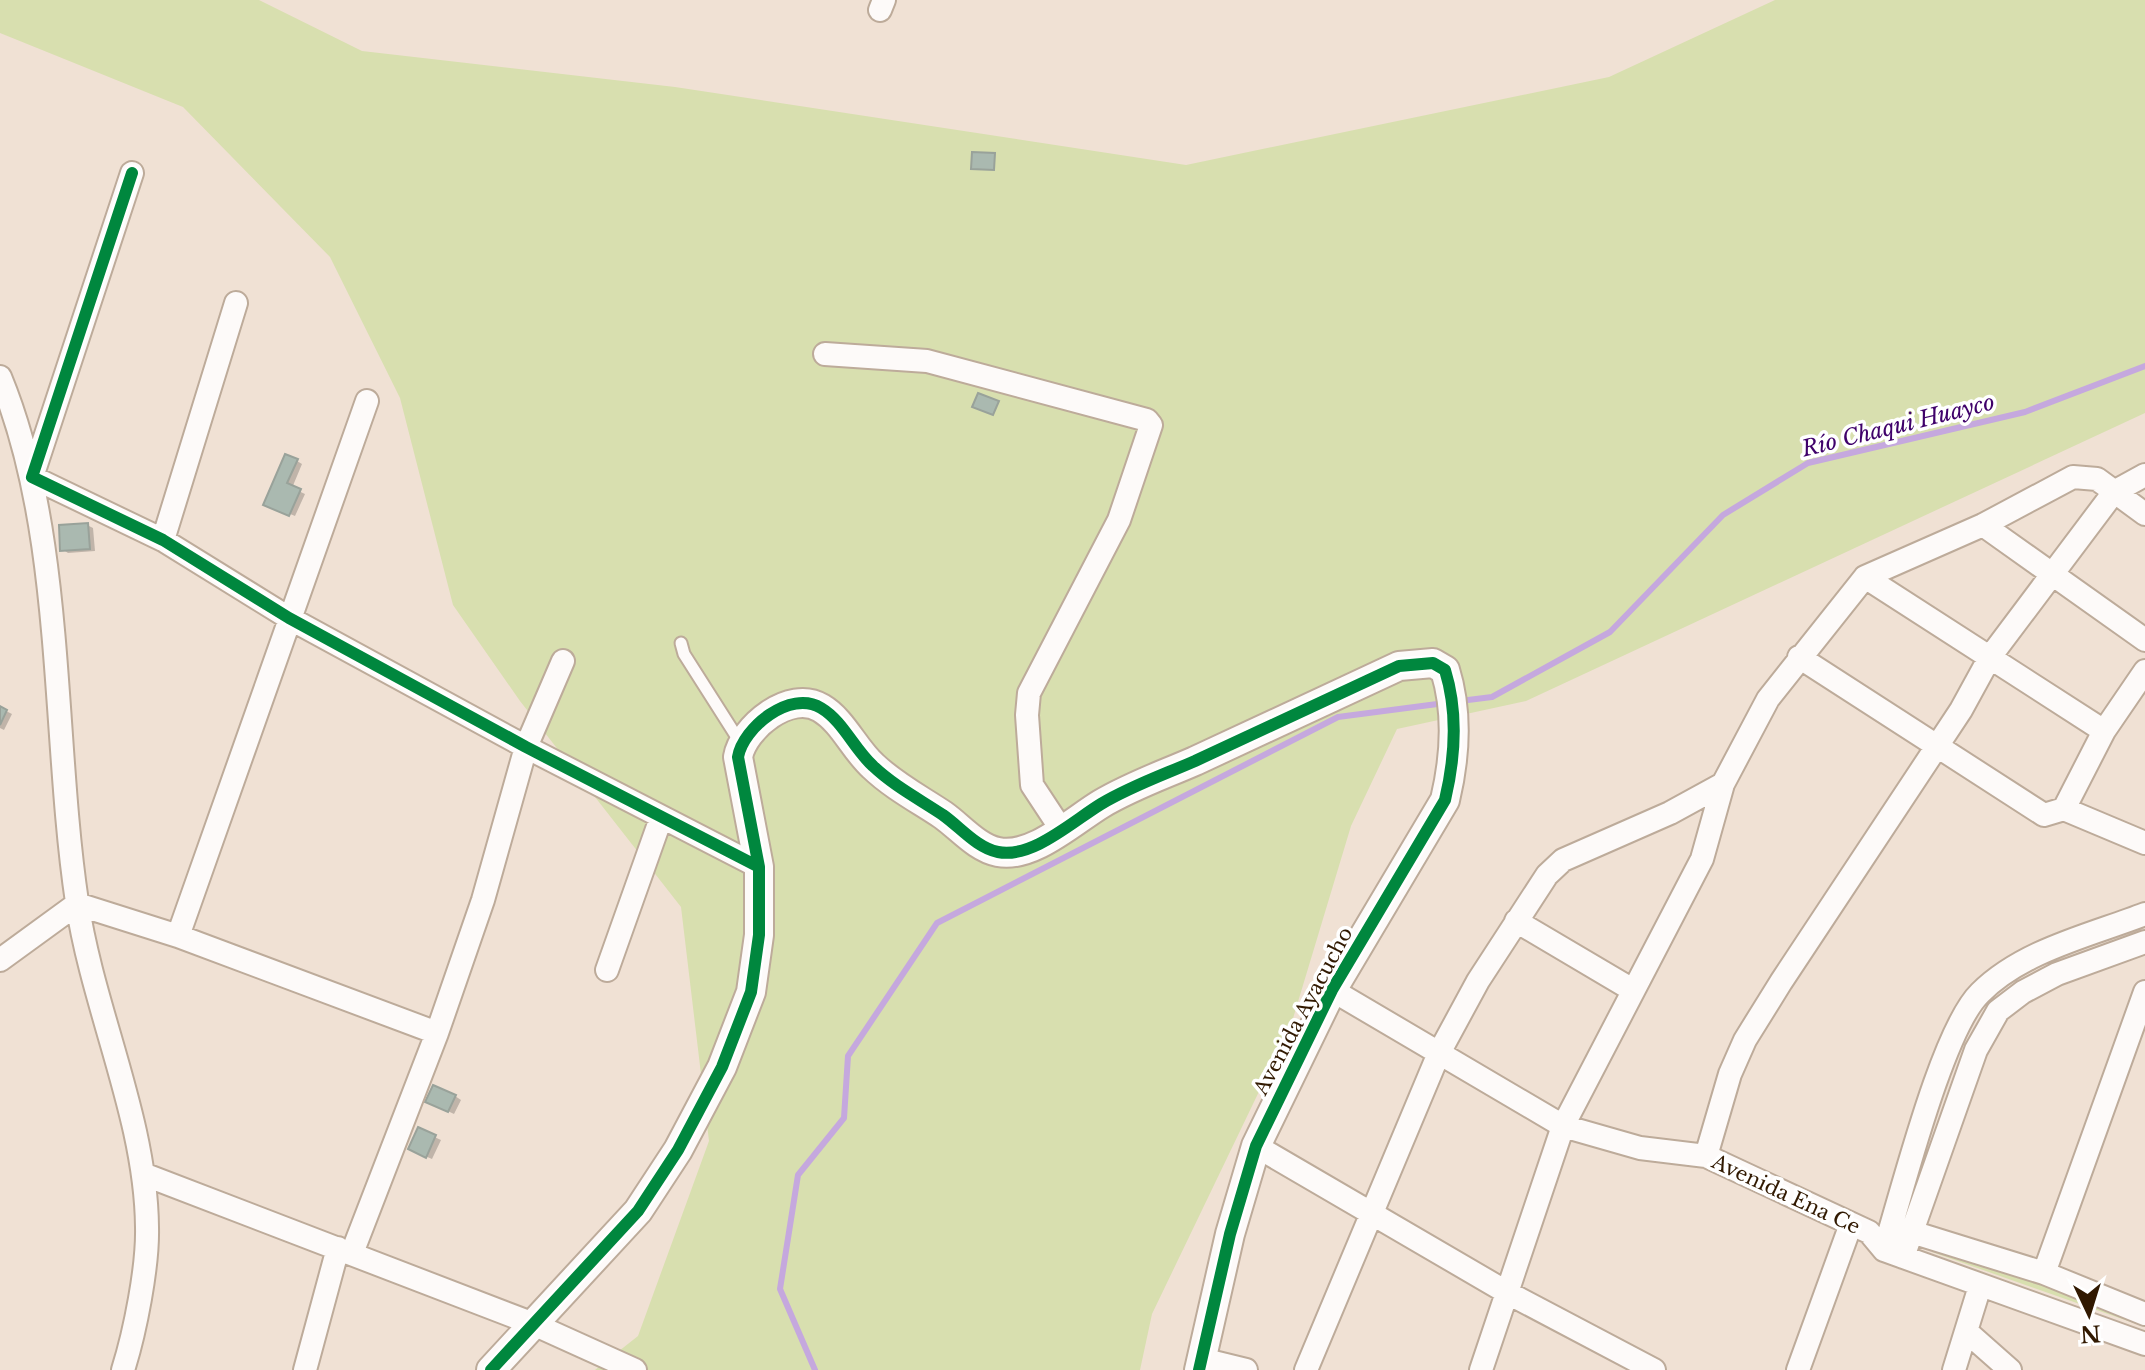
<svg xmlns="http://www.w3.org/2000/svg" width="2145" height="1370" font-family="'Libre Baskerville',serif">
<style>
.green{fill:#d8dfaf}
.shadow{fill:#0003}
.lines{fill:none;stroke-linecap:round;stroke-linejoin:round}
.stream{stroke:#c5a8de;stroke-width:6}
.building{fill:#aab9b0;stroke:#99a29a;stroke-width:2}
.service-casing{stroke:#bdab9a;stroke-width:15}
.minor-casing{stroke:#bdab9a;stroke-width:26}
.tertiary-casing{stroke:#bdab9a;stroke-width:32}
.service{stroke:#fdfaf9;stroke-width:11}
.minor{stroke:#fdfaf9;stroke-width:22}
.tertiary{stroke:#fdfaf9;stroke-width:28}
.cycleway-casing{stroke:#fff;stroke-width:17}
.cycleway{stroke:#00873e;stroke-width:12}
.labels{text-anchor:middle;stroke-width:7;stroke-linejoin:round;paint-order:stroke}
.street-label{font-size:20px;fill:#311901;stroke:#fff}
.water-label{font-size:22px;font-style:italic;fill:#3f016a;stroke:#fff}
</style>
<rect width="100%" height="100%" fill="#f0e1d4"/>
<path class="green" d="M0 0H259L362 51 675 87 1186 165 1609 77 1775 0H2145V413L1526 701 1397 729 1351 826 1291 1025 1152 1314 1140 1370H595L638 1336 709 1141 681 907 520 701 453 605 400 398 330 257 183 107 0 33Z
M1934 1246 2145 1321V1327L1932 1252Z"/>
<path class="shadow" d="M297 461 302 464 292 488 305 494 295 516 266 504Z
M87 525 93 528 95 551 68 553 62 549Z
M0 708 12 714 4 730 0 728Z
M455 1096 461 1100 454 1114 433 1104Z
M419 1130 441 1140 432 1159 416 1152Z"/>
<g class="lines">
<path class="stream" d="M1460 701 1492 697 1610 632 1723 515 1808 463 2025 412 2145 366
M815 1370 780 1289 798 1175 844 1118 848 1056 937 923 1338 717 1445 703"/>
</g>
<path class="building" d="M972 152 995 153 994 170 971 169Z
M978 393 999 401 993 415 972 407Z
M285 454 298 459 287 483 301 489 289 516 263 505Z
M88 523 90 549 60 551 59 525Z
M0 706 7 710 0 725Z
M433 1085 456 1095 448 1112 425 1102Z
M418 1127 436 1135 426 1158 408 1149Z"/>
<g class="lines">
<defs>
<path id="service" d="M681 643 684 654 740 742"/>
<path id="minor" d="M880 10 884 0
M132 173 32 477 163 540 289 618 526 747 759 867
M825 354 927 361 1147 420 1151 425 1119 520 1029 693 1027 715 1032 785 1061 829
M0 377C65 534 52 735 77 902 93 1010 146 1118 147 1227 148 1267 135 1332 123 1370
M1983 525 2145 640
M163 540 236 303
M1865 577 2104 731
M1799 657 2044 815 2064 809 2145 843
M2064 809 2104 731 2145 671
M1516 921 1631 989
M178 936 367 401
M0 960 77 904 178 936 437 1033
M607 970 661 818
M1332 990 1563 1126 1640 1148 1706 1156 1869 1232 1884 1250 2145 1344
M1256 1146 1508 1293 1654 1370
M1706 1156 1730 1074 1745 1040 1781 982 1961 710 1990 657 2114 492 2145 475
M143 1174 531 1323 635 1370
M1902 1229 2044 1273 2145 1314
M1884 1250C1902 1193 1942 1030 1980 993 2023 950 2091 935 2145 914
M352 1253 437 1033 483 900 526 747 563 661
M1903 1257 1976 1050 1998 1011 2023 992 2057 974 2145 942
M2044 1273 2145 992
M1967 1332 2010 1370
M1201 1359 1246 1370
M305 1370 338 1248
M1306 1370 1439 1053 1478 981 1547 875 1563 860 1670 813 1723 784 1768 699 1865 577 1983 525 2073 477 2097 479 2145 514
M1481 1370 1563 1126 1702 859 1723 784
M1798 1370 1851 1224
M1954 1370 1980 1286"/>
<path id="tertiary" d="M491 1370 638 1211 678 1150 722 1067 751 992 759 935V867L738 757C743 728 790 689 821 708 843 721 854 749 873 766 894 786 919 799 943 815 960 827 977 848 998 852 1032 859 1073 821 1101 804 1131 786 1163 775 1195 761 1263 729 1331 697 1399 666L1433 663 1445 670C1458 712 1455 758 1445 800L1332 990 1256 1146 1230 1234 1199 1370"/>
</defs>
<use href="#service" class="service-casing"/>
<use href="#minor" class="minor-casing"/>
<use href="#tertiary" class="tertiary-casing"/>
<use href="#service" class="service"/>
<use href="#minor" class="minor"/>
<use href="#tertiary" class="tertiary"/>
<defs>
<path id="cycleway" d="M132 173 32 477 163 540 289 618 526 747 759 867
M491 1370 638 1211 678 1150 722 1067 751 992 759 935V867L738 757C743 728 790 689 821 708 843 721 854 749 873 766 894 786 919 799 943 815 960 827 977 848 998 852 1032 859 1073 821 1101 804 1131 786 1163 775 1195 761 1263 729 1331 697 1399 666L1433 663 1445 670C1458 712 1455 758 1445 800L1332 990 1256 1146 1230 1234 1199 1370"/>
</defs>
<use href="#cycleway" class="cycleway-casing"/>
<use href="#cycleway" class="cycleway"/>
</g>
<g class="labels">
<g class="street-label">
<text transform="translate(1303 1011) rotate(-62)" y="7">Avenida Ayacucho</text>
<text transform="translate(1786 1194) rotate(25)" y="7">Avenida Ena Ce</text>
</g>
<g class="water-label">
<text transform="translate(1898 425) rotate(-14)" y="8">Río Chaqui Huayco</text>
</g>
</g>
<g transform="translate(2089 1314) rotate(176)" stroke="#ffffff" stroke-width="6" paint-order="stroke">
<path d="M0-6L14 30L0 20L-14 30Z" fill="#311901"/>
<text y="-12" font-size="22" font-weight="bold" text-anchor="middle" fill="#311901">N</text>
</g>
</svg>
